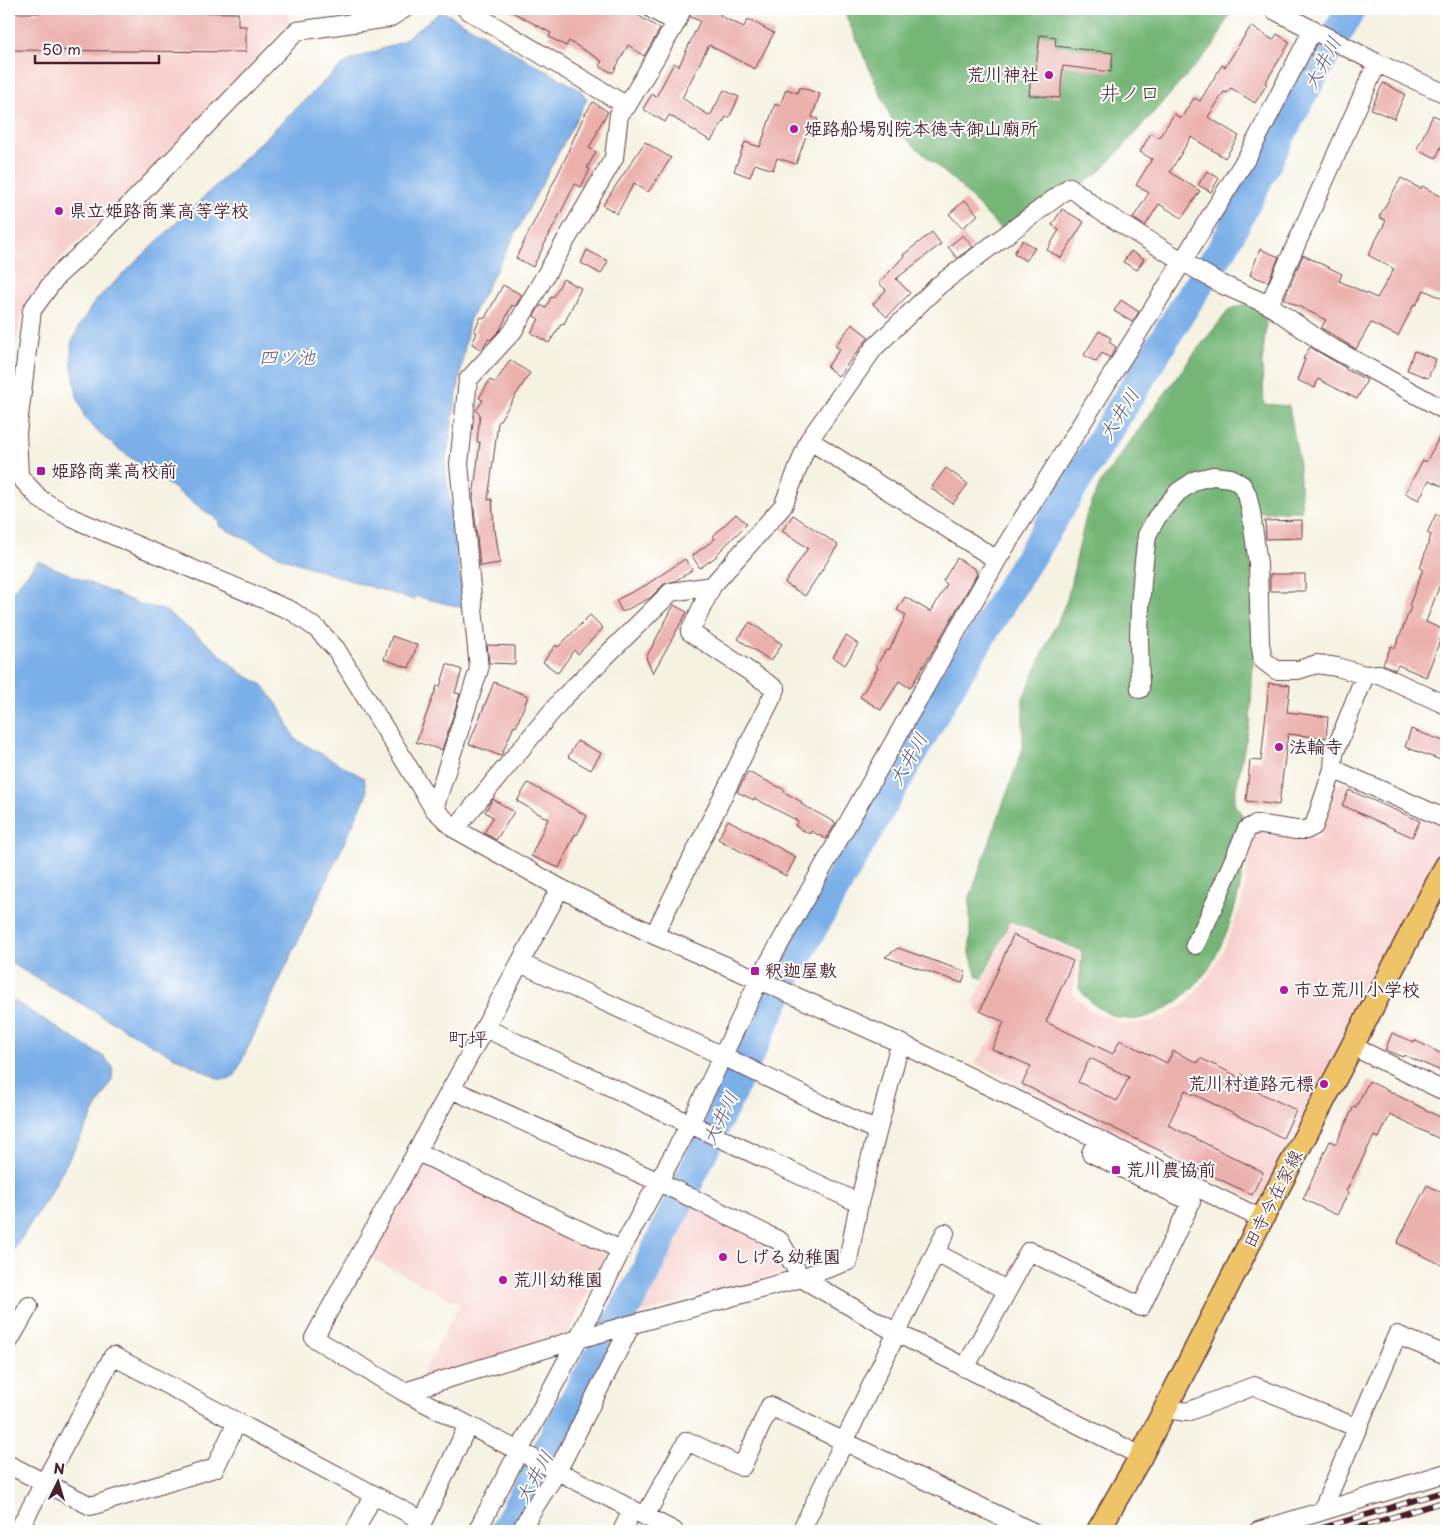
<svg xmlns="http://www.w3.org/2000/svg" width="1455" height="1540" font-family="'Playpen Sans','Klee One',sans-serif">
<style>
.built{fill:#f7d0ce}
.forest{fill:#75b677;stroke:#606a51}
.water{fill:#7aafe8;stroke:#62678a}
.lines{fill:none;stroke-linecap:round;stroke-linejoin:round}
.river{stroke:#7aafe8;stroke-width:30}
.building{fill:#ebafac;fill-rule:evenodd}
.minor-casing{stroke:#643f46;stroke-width:20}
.major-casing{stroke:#643f46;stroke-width:25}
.minor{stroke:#fff;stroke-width:18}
.major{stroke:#efc469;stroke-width:22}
.rail-casing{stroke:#4a1f2b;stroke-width:5.5}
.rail{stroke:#fff;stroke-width:4;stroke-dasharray:11;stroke-linecap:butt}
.poi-dot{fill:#b5179e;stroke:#fff;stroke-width:2}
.labels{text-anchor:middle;stroke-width:4;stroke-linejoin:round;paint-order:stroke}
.poi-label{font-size:18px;font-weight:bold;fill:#4a1f2b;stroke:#fff;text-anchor:start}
.street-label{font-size:18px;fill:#4a1f2b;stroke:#fff}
.water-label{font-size:19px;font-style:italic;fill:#5d5977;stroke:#fff}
.quarter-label{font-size:20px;fill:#4a1f2b;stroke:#fff}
</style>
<rect width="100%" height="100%" fill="#fff"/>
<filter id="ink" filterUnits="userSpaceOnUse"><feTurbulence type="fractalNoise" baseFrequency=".02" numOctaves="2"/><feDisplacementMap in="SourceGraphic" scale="10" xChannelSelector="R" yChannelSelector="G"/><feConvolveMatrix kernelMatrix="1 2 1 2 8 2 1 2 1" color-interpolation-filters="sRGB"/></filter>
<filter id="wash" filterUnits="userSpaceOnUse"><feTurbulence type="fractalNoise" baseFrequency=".0096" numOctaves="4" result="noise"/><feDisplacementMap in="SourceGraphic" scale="20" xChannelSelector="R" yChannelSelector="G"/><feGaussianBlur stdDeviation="1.12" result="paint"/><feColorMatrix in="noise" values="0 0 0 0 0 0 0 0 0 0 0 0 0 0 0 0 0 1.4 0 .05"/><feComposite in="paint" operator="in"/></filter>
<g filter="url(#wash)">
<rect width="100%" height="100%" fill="#f6f2e2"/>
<path class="built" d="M9 9H285L290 23 158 163 60 259 24 307 15 347 9 418Z
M1344 783 1446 826V843L1266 1193 1256 1200 975 1063 995 1034 999 1025 980 1014 973 1003 1010 924 1079 953 1073 994 1089 1010 1125 1024 1153 1021 1168 1014 1186 1003 1208 976 1223 951 1242 902 1254 830 1320 839 1333 787Z
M419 1159 604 1245 607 1253 565 1340 418 1381 460 1304 366 1256Z
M693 1206 771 1242 787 1272 639 1314Z"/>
<path class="forest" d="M843 9H1232L1214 45 1102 170 1007 236 958 184 897 131Z
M1241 305H1252L1263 309 1266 324 1262 364 1264 404 1289 406 1298 456 1302 511 1247 513 1255 631 1250 720 1236 789 1234 804 1250 825C1244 869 1238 913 1217 953 1214 959 1211 965 1208 970 1204 975 1199 980 1195 985 1180 1002 1160 1015 1137 1019 1115 1022 1091 1006 1079 988L1082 951 1010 921 982 979 976 974 970 953V897L1023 748V698L1067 600 1086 516 1101 482 1192 356 1229 310Z"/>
<path class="water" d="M442 11 580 90 587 99 469 321 445 466 464 608 415 596 414 600 349 580 283 558 219 526V521L120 450 100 434 85 418 77 396 72 367 71 344 80 324 96 300 333 73 349 61 401 42Z
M38 561 139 604 164 610 207 643 241 673 263 685 282 711 295 739 364 778 367 794 235 1075 229 1079H219L163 1051 9 962V596Z
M9 998 104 1057 113 1067 112 1079 51 1192 9 1257Z"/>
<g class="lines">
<path class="river" d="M505 1531 549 1446 642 1279 791 967 813 927 952 683 1189 299 1224 246 1295 107 1351 9"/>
</g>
<g id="blocks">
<path class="building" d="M39 9H158V12L238 13V26H246V52L9 50V13H39Z
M507 9H628L660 29 644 56 628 45 613 73 599 66 602 61 569 41 566 46 549 37 551 33Z
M692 9H723L720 16 744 27 748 19 774 33 755 69 709 45 682 98 710 116 724 90 739 97 729 118 726 117 711 141 669 115 665 122 643 109 652 94 656 97 674 63 679 66 700 21 690 17Z
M1251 26 1273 40 1277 34 1290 42 1265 83 1267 84 1255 103 1231 88 1227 93 1224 92 1208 117 1239 136 1225 158 1191 137 1170 172 1200 191 1182 218 1159 204 1145 226 1133 218 1149 193 1136 185 1152 159 1140 152 1151 133 1159 138 1174 114 1181 118 1194 98 1200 101 1222 65 1225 67Z
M1040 35 1056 37 1055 46 1113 53 1111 72 1063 66 1060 98 1029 95 1031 75H1035Z
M1383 83 1405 94 1394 119 1371 109Z
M800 87 820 94 812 117 818 119 812 135 807 133 796 164 777 158 773 170 755 164 750 177 734 171 745 142 760 147 775 104 780 106 786 89 798 93Z
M593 102 608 112 597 130 598 131 589 148 596 152 587 168 590 169 581 187 575 184 533 267 516 258 569 151H568L584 116Z
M1433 115 1446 121V136L1436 158 1417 149Z
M645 142 671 158 648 192 634 183 617 214 603 205Z
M1207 171 1219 178 1211 192 1198 185Z
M1401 178 1421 189 1422 186 1446 199V300L1424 290 1416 305 1414 304 1398 336 1371 323 1356 349 1321 328 1326 320 1284 299 1303 255 1342 274 1339 281 1377 298 1394 269 1368 255 1386 221 1379 217Z
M965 200 978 215 962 228 949 214Z
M1062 209 1084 222 1061 258 1047 250 1059 230 1052 225Z
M932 232 941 244 896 279 910 293 887 317 873 304 886 290 879 283 904 256 903 255Z
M963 235 973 247 957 258 948 247Z
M1023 240 1035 248 1026 261 1014 253Z
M1260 249 1279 257 1268 282 1250 275Z
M587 250 608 261 601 274 581 263Z
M1131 251 1144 259 1137 270 1123 262Z
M563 279 581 288 564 324 562 323 549 343 531 333 539 319 534 316 541 305 546 308 551 297 553 298Z
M503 285 522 295 515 307 512 305 500 330 490 340 488 339 482 350 472 344 477 333 474 331 481 317 485 318Z
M1121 300 1139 312 1132 322 1114 311Z
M852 324 869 337 838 376 827 367 840 349 835 346Z
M1099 331 1111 338 1109 342 1116 347 1110 358 1102 353 1096 362 1084 355Z
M1310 347 1346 368 1345 369 1367 380 1357 399 1318 379 1315 388 1297 380 1305 359H1303Z
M1414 351 1436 359 1428 378 1407 370Z
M510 360 530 373 498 423 488 500 492 499 494 530H495L500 563 480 566 473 498 480 442H477L480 414 476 411 483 400 479 398 490 380 495 383Z
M1446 425V478L1442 486 1429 480 1419 500 1405 493 1423 460 1426 462Z
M946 468 968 484 953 504 931 488Z
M736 514 747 524 716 555 717 556 700 568 692 556 715 539 713 536Z
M1436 514 1446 518V581L1442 579 1426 622 1444 630 1426 677 1398 665 1395 670 1383 664 1391 646 1395 648 1411 607 1409 606 1423 569 1420 568 1431 535 1427 533Z
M793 515 838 545 805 596 785 583 808 548 782 531Z
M1302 520V538L1266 539 1265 521Z
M957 558 975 569 977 574 935 647 910 688 899 681 881 710 860 697 878 668 876 666 886 650 889 651 906 615 897 610 905 597 931 612 947 584 943 581Z
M685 559 692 570 675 581 664 584 650 598 622 612 616 600 646 585Z
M1270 574H1305V591H1270Z
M674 605 687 612 653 673 646 658Z
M590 615 603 628 578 654 574 650 558 673 543 662 556 645 558 647Z
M750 622 782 644 771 661 738 639Z
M392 636 417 645 409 668 384 659Z
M846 636 858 644 845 665 833 657Z
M487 645 515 646V664L489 663Z
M447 664 462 670 455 693 460 694 442 750 416 742 437 686 440 687Z
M494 682 528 696 516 727 514 726 501 756 469 744Z
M1269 683 1290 685 1287 712 1328 717 1326 738 1288 734 1279 805 1246 801 1250 760 1261 761Z
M1411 729 1446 742V762L1405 747Z
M577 741 601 753 591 770 568 757Z
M748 772 785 790 784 792 802 802 801 804 836 823 826 839 811 831 810 834 795 826 798 821 754 798V800L737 792Z
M528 783 587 816 577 835 575 834 559 868 531 856 548 819 517 801Z
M1349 790 1420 821 1412 837 1342 805Z
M493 799 514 812 496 840 484 833 493 817 485 812Z
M728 820 796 857 786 876 718 839Z
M1013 935 1073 961 1046 1022 1113 1054 1120 1040 1167 1063 1173 1051 1198 1063 1200 1058 1239 1077 1241 1074 1261 1084 1258 1092 1296 1110 1283 1138 1185 1090 1168 1125 1263 1172 1252 1195 1022 1084 1031 1066 992 1049 1004 1022 980 1011ZM1090 1058 1129 1077 1117 1101 1078 1082Z
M898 948 966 972 962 983 885 957Z
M1392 1033 1414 1042V1040L1446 1056V1073L1404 1055 1403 1057 1385 1050Z
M1369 1081 1446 1120V1142L1390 1115 1379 1138 1374 1136 1346 1191 1349 1192 1337 1215 1303 1199 1330 1141 1336 1144 1354 1106 1356 1107Z
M1427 1185 1446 1195V1267L1397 1243Z"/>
</g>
</g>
<g filter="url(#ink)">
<use href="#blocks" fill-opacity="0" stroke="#643f46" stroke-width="1"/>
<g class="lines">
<defs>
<path id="minor" d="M404 9 389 18 297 31 91 245 57 276 32 310 17 433 19 476 40 499 72 518 292 611 317 629 336 649 434 809 455 829 560 888 654 935 759 980 900 1043 1262 1219
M466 9 627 106
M652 9 676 23
M1272 9 1377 63 1446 94
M1269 305 1377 63
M809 440 997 560
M1140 689 1139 638 1140 607 1143 570 1147 535 1157 517 1178 492 1196 480 1213 476 1231 478 1242 485 1247 494 1251 512 1258 564 1260 643 1263 660 1276 670H1298L1317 664 1337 667 1365 675
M1446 705 1379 674 1365 675 1334 754 1333 769 1446 819
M434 809 479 669 459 464 468 380 513 331 614 158 619 114 627 106 676 23 682 9
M455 829 563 698 671 592 712 586 783 506 809 440 874 348 939 285 1070 187 1099 210 1182 261 1221 284 1269 305 1325 344 1446 411
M560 888C480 1039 396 1188 314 1338L404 1392 674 1531
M654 935 776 689 690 632 712 586
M1195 945 1207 921 1247 829 1256 824 1296 830H1306L1314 826 1333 769
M520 963 723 1056 877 1131
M485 1028 859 1203
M1352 1046 1446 1092
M451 1089 659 1182 780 1241 801 1278 897 1333 1141 1456
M416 1151 621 1250
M936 1253 1007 1290
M9 1341 29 1306
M965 1368 1029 1251 1141 1307 1191 1202 1091 1153 1098 1139
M404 1392 578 1339 801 1278 848 1261 859 1203 900 1043
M1165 1409 1187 1412 1254 1386 1358 1428
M9 1465 91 1506 215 1468 237 1422
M1322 1511 1397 1335 1446 1355
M645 1516 687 1441 742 1467 770 1406 1031 1531
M18 1531 113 1356 423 1521 468 1425
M355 1531 373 1495
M477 1531 578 1339 621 1250 690 1124 759 980 997 560 1249 154 1313 29
M521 1531 530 1514 558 1470 631 1325
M622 1531 632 1510
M801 1531 945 1233
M1258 1531 1446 1473"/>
<path id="major" d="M1098 1531 1141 1456 1262 1219 1446 866"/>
</defs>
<use href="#minor" class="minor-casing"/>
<use href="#major" class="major-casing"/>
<use href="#minor" class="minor"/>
<use href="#major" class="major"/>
<defs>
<path id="rail" d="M1312 1531 1446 1491
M1347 1531 1446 1501"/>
</defs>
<use href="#rail" class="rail-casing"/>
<use href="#rail" class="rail"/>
</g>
</g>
<g class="poi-dot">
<circle cx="1049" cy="75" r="5"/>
<circle cx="794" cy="129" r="5"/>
<circle cx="59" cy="211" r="5"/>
<rect x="36" y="466" width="10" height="10" rx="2.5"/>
<circle cx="1279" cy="747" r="5"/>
<rect x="750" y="966" width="10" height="10" rx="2.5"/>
<circle cx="1284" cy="990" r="5"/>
<circle cx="1324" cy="1084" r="5"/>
<rect x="1111" y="1165" width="10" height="10" rx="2.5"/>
<circle cx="723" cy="1257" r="5"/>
<circle cx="503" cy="1280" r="5"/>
</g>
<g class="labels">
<g class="poi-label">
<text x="1039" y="81" text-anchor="end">荒川神社</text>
<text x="804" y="135">姫路船場別院本徳寺御山廟所</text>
<text x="69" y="217">県立姫路商業高等学校</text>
<text x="51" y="477">姫路商業高校前</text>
<text x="1289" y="753">法輪寺</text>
<text x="765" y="977">釈迦屋敷</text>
<text x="1294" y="996">市立荒川小学校</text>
<text x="1314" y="1090" text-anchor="end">荒川村道路元標</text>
<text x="1126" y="1176">荒川農協前</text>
<text x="733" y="1263">しげる幼稚園</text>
<text x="513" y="1286">荒川幼稚園</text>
</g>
<g class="street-label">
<text transform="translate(1273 1199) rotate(-63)" y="6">田寺今在家線</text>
</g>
<g class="water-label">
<text transform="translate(1322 63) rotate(-62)" y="7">大井川</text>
<text x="287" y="364">四ツ池</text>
<text transform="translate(1119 414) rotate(-58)" y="7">大井川</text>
<text transform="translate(908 759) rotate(-60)" y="7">大井川</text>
<text transform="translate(720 1118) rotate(-64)" y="7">大井川</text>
<text transform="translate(534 1477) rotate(-61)" y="7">大井川</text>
</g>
<g class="quarter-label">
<text x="1130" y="100">井ノ口</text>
<text x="468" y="1046">町坪</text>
</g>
</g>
<rect width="1455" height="1540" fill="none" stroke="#fff" stroke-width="30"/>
<g transform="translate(58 1482) rotate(5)" stroke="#ffffff" stroke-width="4" paint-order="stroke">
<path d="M0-4L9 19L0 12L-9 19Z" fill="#4a1f2b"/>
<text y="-8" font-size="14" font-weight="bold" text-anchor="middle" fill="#4a1f2b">N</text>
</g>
<path d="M35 55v8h124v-8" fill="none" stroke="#4a1f2b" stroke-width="2.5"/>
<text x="42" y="55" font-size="15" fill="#4a1f2b" stroke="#ffffff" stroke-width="4" paint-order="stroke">50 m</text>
</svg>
